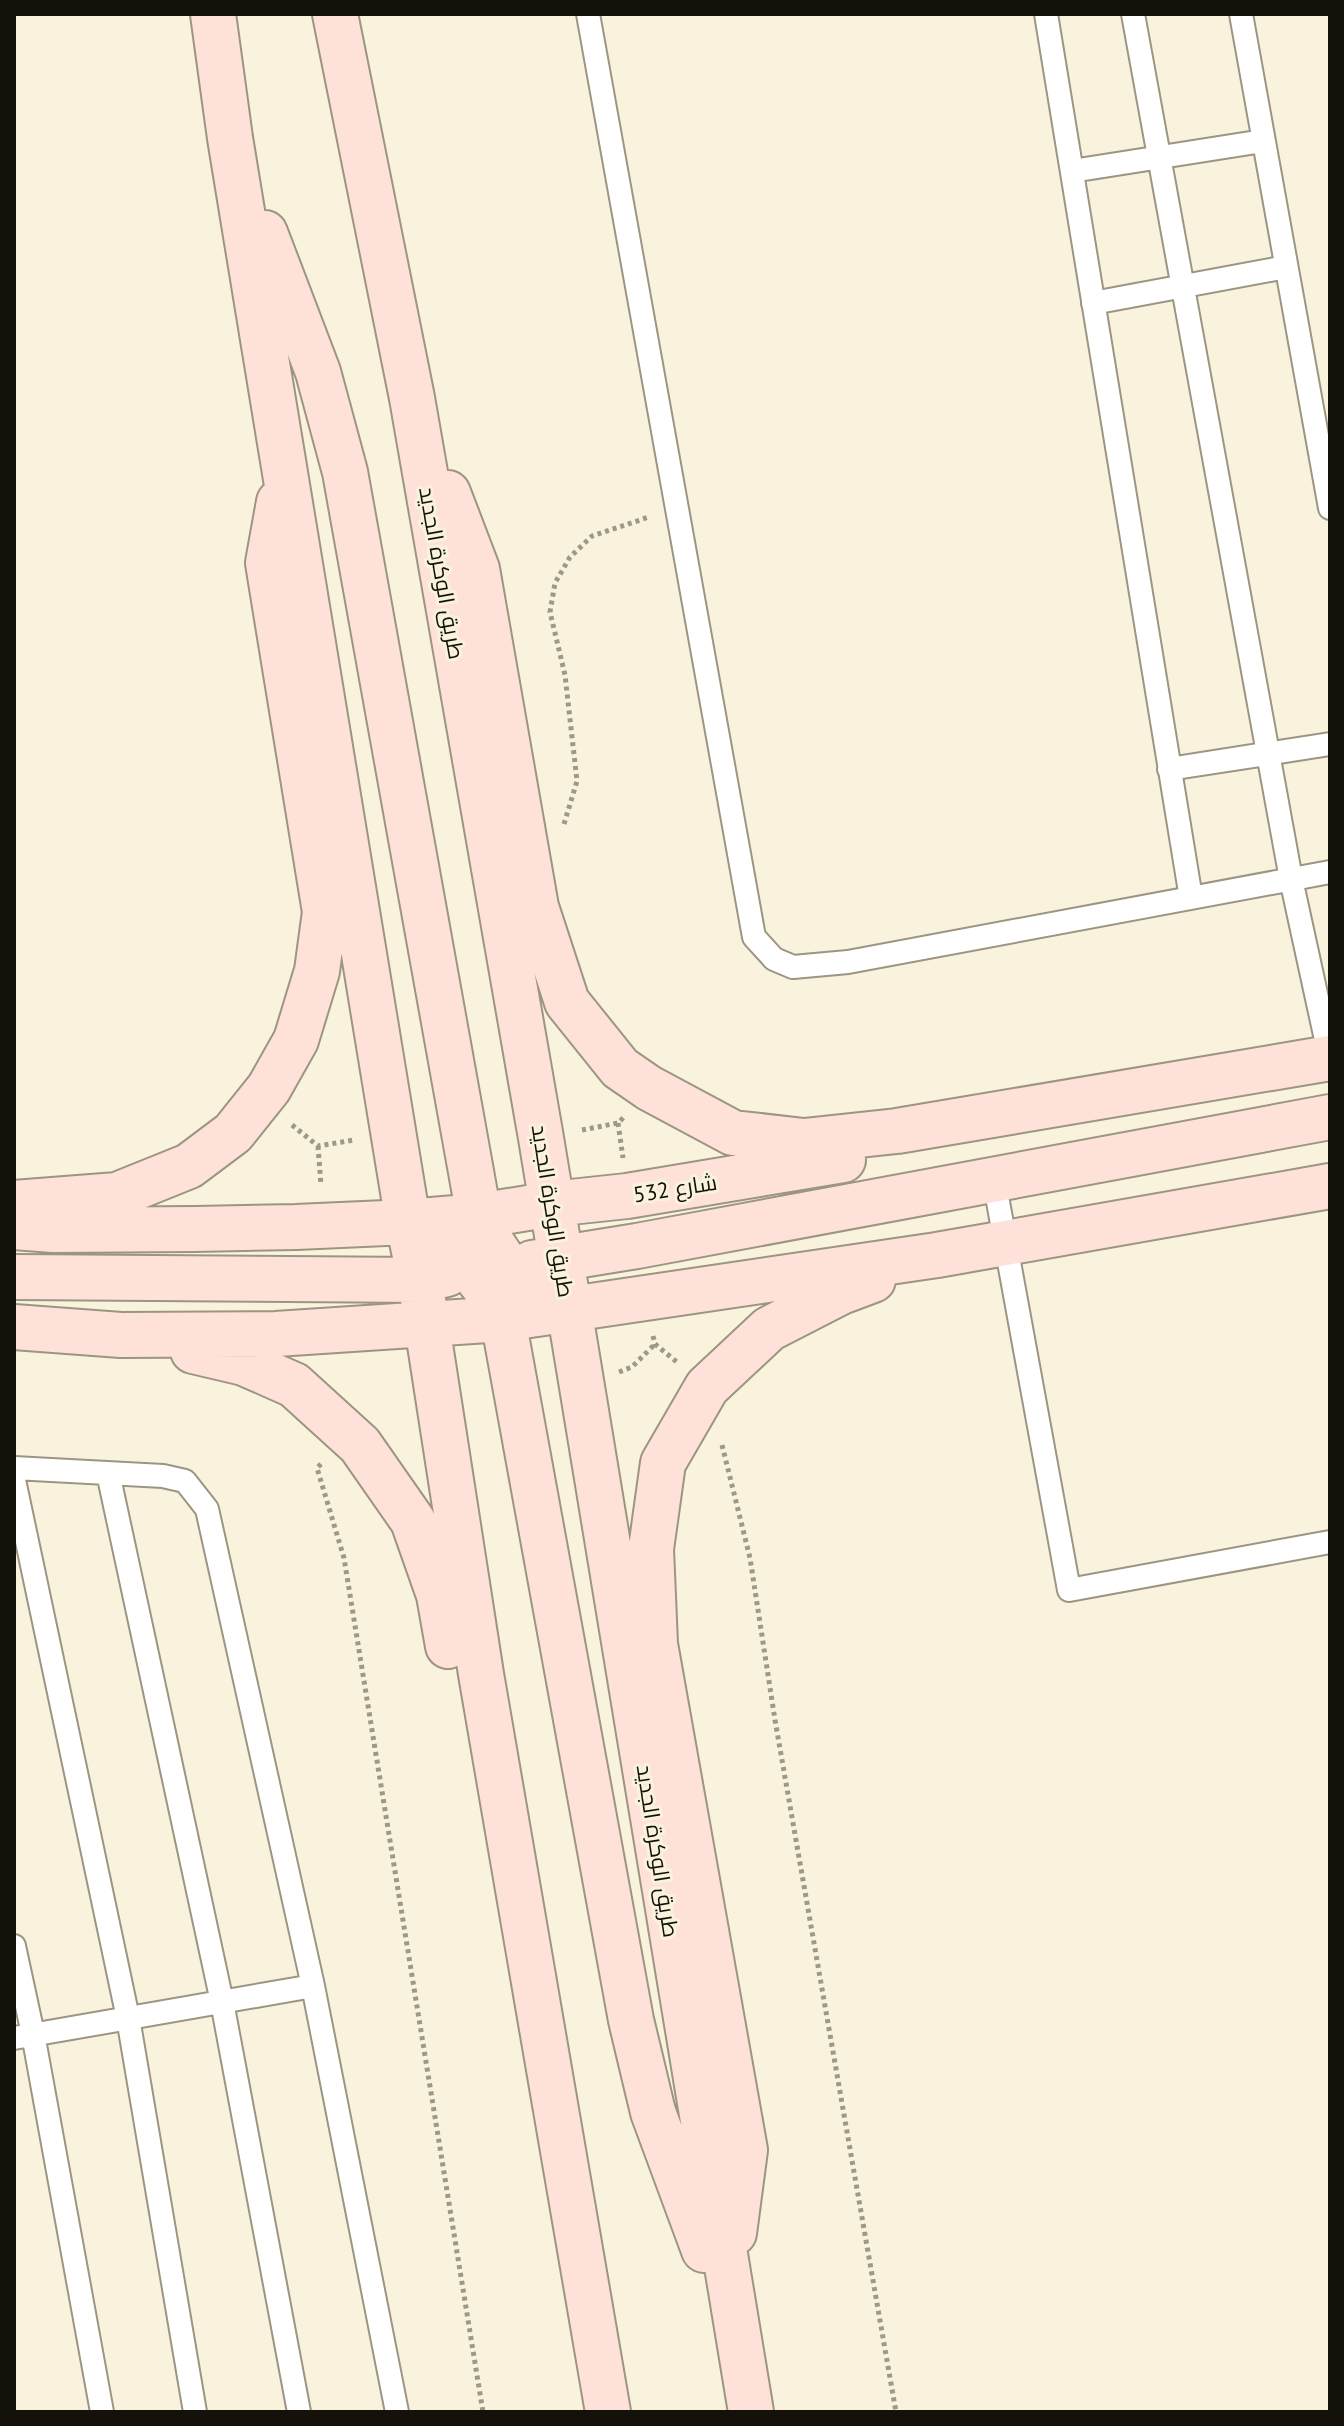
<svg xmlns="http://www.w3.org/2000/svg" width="1344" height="2426" font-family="'PT Sans',Cairo,sans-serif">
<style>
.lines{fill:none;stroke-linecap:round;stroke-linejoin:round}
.lane-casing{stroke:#9b9582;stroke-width:26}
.secondary-casing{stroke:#9b9582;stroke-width:48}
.path{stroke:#9d9989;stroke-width:5;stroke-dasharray:4 4;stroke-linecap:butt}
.lane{stroke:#fff;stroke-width:22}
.secondary{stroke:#fee2da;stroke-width:44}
.labels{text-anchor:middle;stroke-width:6;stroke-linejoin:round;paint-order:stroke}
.street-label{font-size:22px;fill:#13110a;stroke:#f9f3de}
</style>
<rect width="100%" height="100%" fill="#f9f3de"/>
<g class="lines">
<defs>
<path id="lane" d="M588 14 754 937 774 959 793 967 848 962 1330 872
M1046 14 1191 898
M1133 14 1291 879 1330 1058
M1241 14 1330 508
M1072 171 1263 141
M1093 303 1286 267
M1169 769 1330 744
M994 1180 1069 1590 1330 1542
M14 1468 163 1476 185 1481 207 1509 313 1986 397 2412
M108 1473 222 2002 299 2412
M14 1480 128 2018 195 2412
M14 1946 33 2034 102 2412
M14 2038 313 1986"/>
<path id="secondary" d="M213 14 230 138 408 1222 420 1280 481 1674 608 2412
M335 14 412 398 541 1138 751 2412
M265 233 318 372 345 472 479 1216C499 1265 522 1284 568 1310
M448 493 477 569 536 907 567 1002 620 1068 649 1088 733 1133 804 1141 897 1131 1330 1058
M14 1203 117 1195 189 1166 233 1133 269 1088 296 1040 317 971 325 912 268 563 279 502
M408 1222C454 1251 479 1270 503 1319L631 2020 653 2112 704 2250
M14 1227 53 1230 195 1229 296 1227 408 1222 479 1216 552 1204 627 1196 843 1160
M532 1263 637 1246 1330 1117
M14 1277 420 1280 447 1274
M14 1327 121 1335 276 1334 503 1319 937 1255 1330 1186
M193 1351 244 1363 294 1385 360 1445 413 1521 439 1595 448 1646
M734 2233 745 2150 655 1644 651 1549 663 1463 707 1387 769 1329 841 1292 873 1280"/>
</defs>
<use href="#lane" class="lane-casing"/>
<use href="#secondary" class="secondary-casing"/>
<path class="path" d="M564 824 577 781 565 675 550 612 555 583 570 557 592 536 649 517
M618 1123 623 1158
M292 1125 318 1146 354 1140
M582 1130 618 1123 624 1117
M318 1146 321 1185
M653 1336 655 1344 678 1363
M619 1372 632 1367 655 1344
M722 1445 750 1558 775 1720 896 2412
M321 1464 317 1468 344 1558 483 2412"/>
<use href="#lane" class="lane"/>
<use href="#secondary" class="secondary"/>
</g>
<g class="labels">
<g class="street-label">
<text transform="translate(442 573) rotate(80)" y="8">طريق الوكرة الجديد</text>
<text transform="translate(675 1188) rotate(-9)" y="8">شارع 532</text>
<text transform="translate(553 1211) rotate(81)" y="8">طريق الوكرة الجديد</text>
<text transform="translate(658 1851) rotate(81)" y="8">طريق الوكرة الجديد</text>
</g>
</g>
<rect width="1344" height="2426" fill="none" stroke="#13110a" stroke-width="32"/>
</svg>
